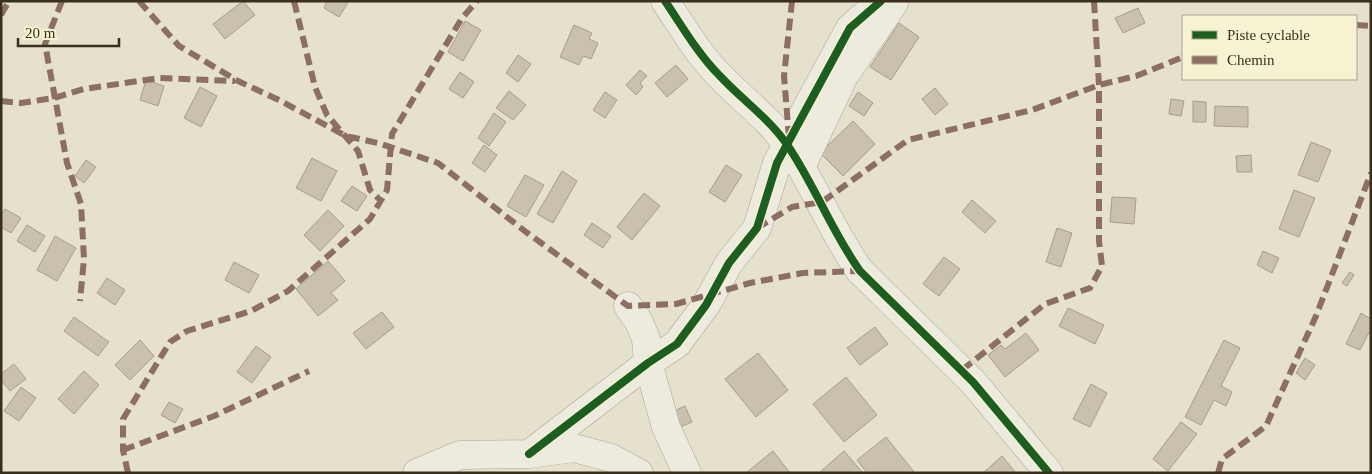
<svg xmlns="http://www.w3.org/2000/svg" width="1372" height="474" font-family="Georgia,serif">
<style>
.building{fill:#c9c0ad;stroke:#a69d8b}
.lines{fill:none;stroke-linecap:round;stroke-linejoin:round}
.street-casing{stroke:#aba695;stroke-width:29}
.street{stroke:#edeade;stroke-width:28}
.quiet{stroke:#8d6e63;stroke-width:6;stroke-dasharray:12 6;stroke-linecap:butt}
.cycleway-casing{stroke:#f7f2d1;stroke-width:11}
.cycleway{stroke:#1b5e20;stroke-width:8}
</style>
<rect width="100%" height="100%" fill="#e6e1cc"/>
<path class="building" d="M243 1 255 15 225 39 213 24Z
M327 1H349L339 17 324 8Z
M1138 8 1145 23 1123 33 1115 18Z
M465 21 481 30 463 61 448 52Z
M899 23 919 37 891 80 870 67Z
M574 25 592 33 589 39 598 43 591 59 583 56 579 65 560 57Z
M518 55 531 64 518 82 506 73Z
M676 65 688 79 667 97 655 83Z
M640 70 647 76 640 83 643 87 636 95 626 85Z
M460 72 474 82 463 98 449 89Z
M146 80 164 86 158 106 140 100Z
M200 87 217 96 201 127 184 118Z
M935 88 948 104 935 115 922 99Z
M509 91 526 105 513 120 496 108Z
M605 92 617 100 605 118 593 110Z
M858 92 873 103 864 116 849 106Z
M1171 99 1184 101 1181 116 1169 114Z
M1193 101 1206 102V122H1193Z
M1215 106 1248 107V127L1214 126Z
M494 113 506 122 489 146 478 138Z
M853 121 875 144 843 176 820 153Z
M1311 142 1331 150 1318 182 1298 175Z
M484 145 497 155 485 172 472 163Z
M1251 155 1252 172H1237L1236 156Z
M312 158 337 171 321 201 296 188Z
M86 160 96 167 84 183 75 176Z
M726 165 742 175 725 202 709 192Z
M562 171 577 181 553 223 537 214Z
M525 175 544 185 526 217 507 206Z
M352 186 367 196 357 211 341 201Z
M1294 190 1315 198 1299 237 1279 229Z
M644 193 660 206 632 240 617 227Z
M1112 197 1136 198 1134 224 1110 222Z
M972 200 996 221 985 233 962 212Z
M5 209 21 218 11 233 1 227V215Z
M328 210 344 226 320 251 304 235Z
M592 223 611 236 603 248 584 235Z
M27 225 45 236 35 252 17 241Z
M1057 228 1072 233 1061 267 1046 262Z
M55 236 76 248 57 281 37 270Z
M1263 251 1279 258 1272 273 1257 265Z
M944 257 960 269 939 296 923 284Z
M328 261 345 281 331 293 338 300 318 316 296 289Z
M234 262 259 275 249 293 225 280Z
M1350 272 1354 275 1347 286 1342 283Z
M107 278 125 290 115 305 97 293Z
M1068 308 1104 325 1095 344 1059 326Z
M382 312 394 327 366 349 353 333Z
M1361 313 1371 319V329L1360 350 1346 344Z
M74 317 109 342 98 356 64 331Z
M875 327 888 344 860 365 847 348Z
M1026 333 1039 350 1005 377 988 355 1001 345 1005 349Z
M140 340 154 356 130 380 115 365Z
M1224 340 1240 348 1221 386 1232 392 1226 406 1214 400 1201 425 1185 417Z
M256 346 271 357 252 383 237 372Z
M758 353 788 390 756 417 725 379Z
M1305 358 1315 365 1305 380 1296 373Z
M14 364 26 379 10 391 1 380V374Z
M84 371 99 385 74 414 58 399Z
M846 377 877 415 844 442 813 404Z
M1091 384 1107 393 1090 427 1073 419Z
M21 387 36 398 19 421 4 411Z
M169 402 183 409 175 423 161 415Z
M685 406 692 422 676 429 670 413Z
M1181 422 1197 434 1168 471 1153 459Z
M886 437 915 473H867L857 460Z
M773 451 790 473H746Z
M844 451 863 473H819Z
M1002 456 1016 473H983Z"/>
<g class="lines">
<defs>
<path id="street" d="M665 1C682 26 698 54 719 75 741 99 770 119 788 146 815 186 832 232 860 271L973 382 1049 473
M801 167 844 76 894 3
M628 306 639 322 646 339 648 363 666 427 687 473
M529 454 648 363 677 344 706 305 729 263 757 228 777 163 850 28 881 1
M417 473 460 455 529 454 574 448 611 458 639 473"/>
</defs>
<use href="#street" class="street-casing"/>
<use href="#street" class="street"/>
<path class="quiet" d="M62 1 45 44 67 163 81 204 84 259 80 301
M139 1 179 46 238 81 279 100 346 136 378 143 438 163 526 232 628 306 676 304 750 283 803 273 860 271
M294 1 315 87 327 115 358 151 370 190 381 201
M1 15 9 1
M1356 25 1371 26
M1 101 21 103 54 98 84 89 159 78 235 81
M789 138 784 76 792 1
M757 228 792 207 822 202 908 140 1032 110 1099 85 1136 76 1183 57
M962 370 1045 304 1090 288 1102 266 1099 241V85L1094 1
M123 450 214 416 309 371
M128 473 123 450V419L170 342 187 331 251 311 288 291 370 219 387 190 392 134 462 18 477 1
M1218 473 1222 459 1266 426 1316 316 1371 173"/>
<defs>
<path id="cycleway" d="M665 1C682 26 698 54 719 75 741 99 770 119 788 146 815 186 832 232 860 271L973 382 1049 473
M529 454 648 363 677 344 706 305 729 263 757 228 777 163 850 28 881 1"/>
</defs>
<use href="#cycleway" class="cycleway-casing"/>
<use href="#cycleway" class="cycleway"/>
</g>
<rect width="1372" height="474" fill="none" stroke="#392f1d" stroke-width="5"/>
<rect x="1182" y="15" width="175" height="65" fill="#f7f2d1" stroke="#aba489"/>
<rect x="1192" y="31" width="25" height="8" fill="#1b5e20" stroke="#aba489"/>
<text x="1227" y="40" font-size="15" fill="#392f1d">Piste cyclable</text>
<rect x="1192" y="56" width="25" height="8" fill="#8d6e63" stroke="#aba489"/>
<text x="1227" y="65" font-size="15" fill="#392f1d">Chemin</text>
<path d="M18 38v8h101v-8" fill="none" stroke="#392f1d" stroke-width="2.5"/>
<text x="25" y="38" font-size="15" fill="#392f1d" stroke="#f7f2d1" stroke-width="4" paint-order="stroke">20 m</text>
</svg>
